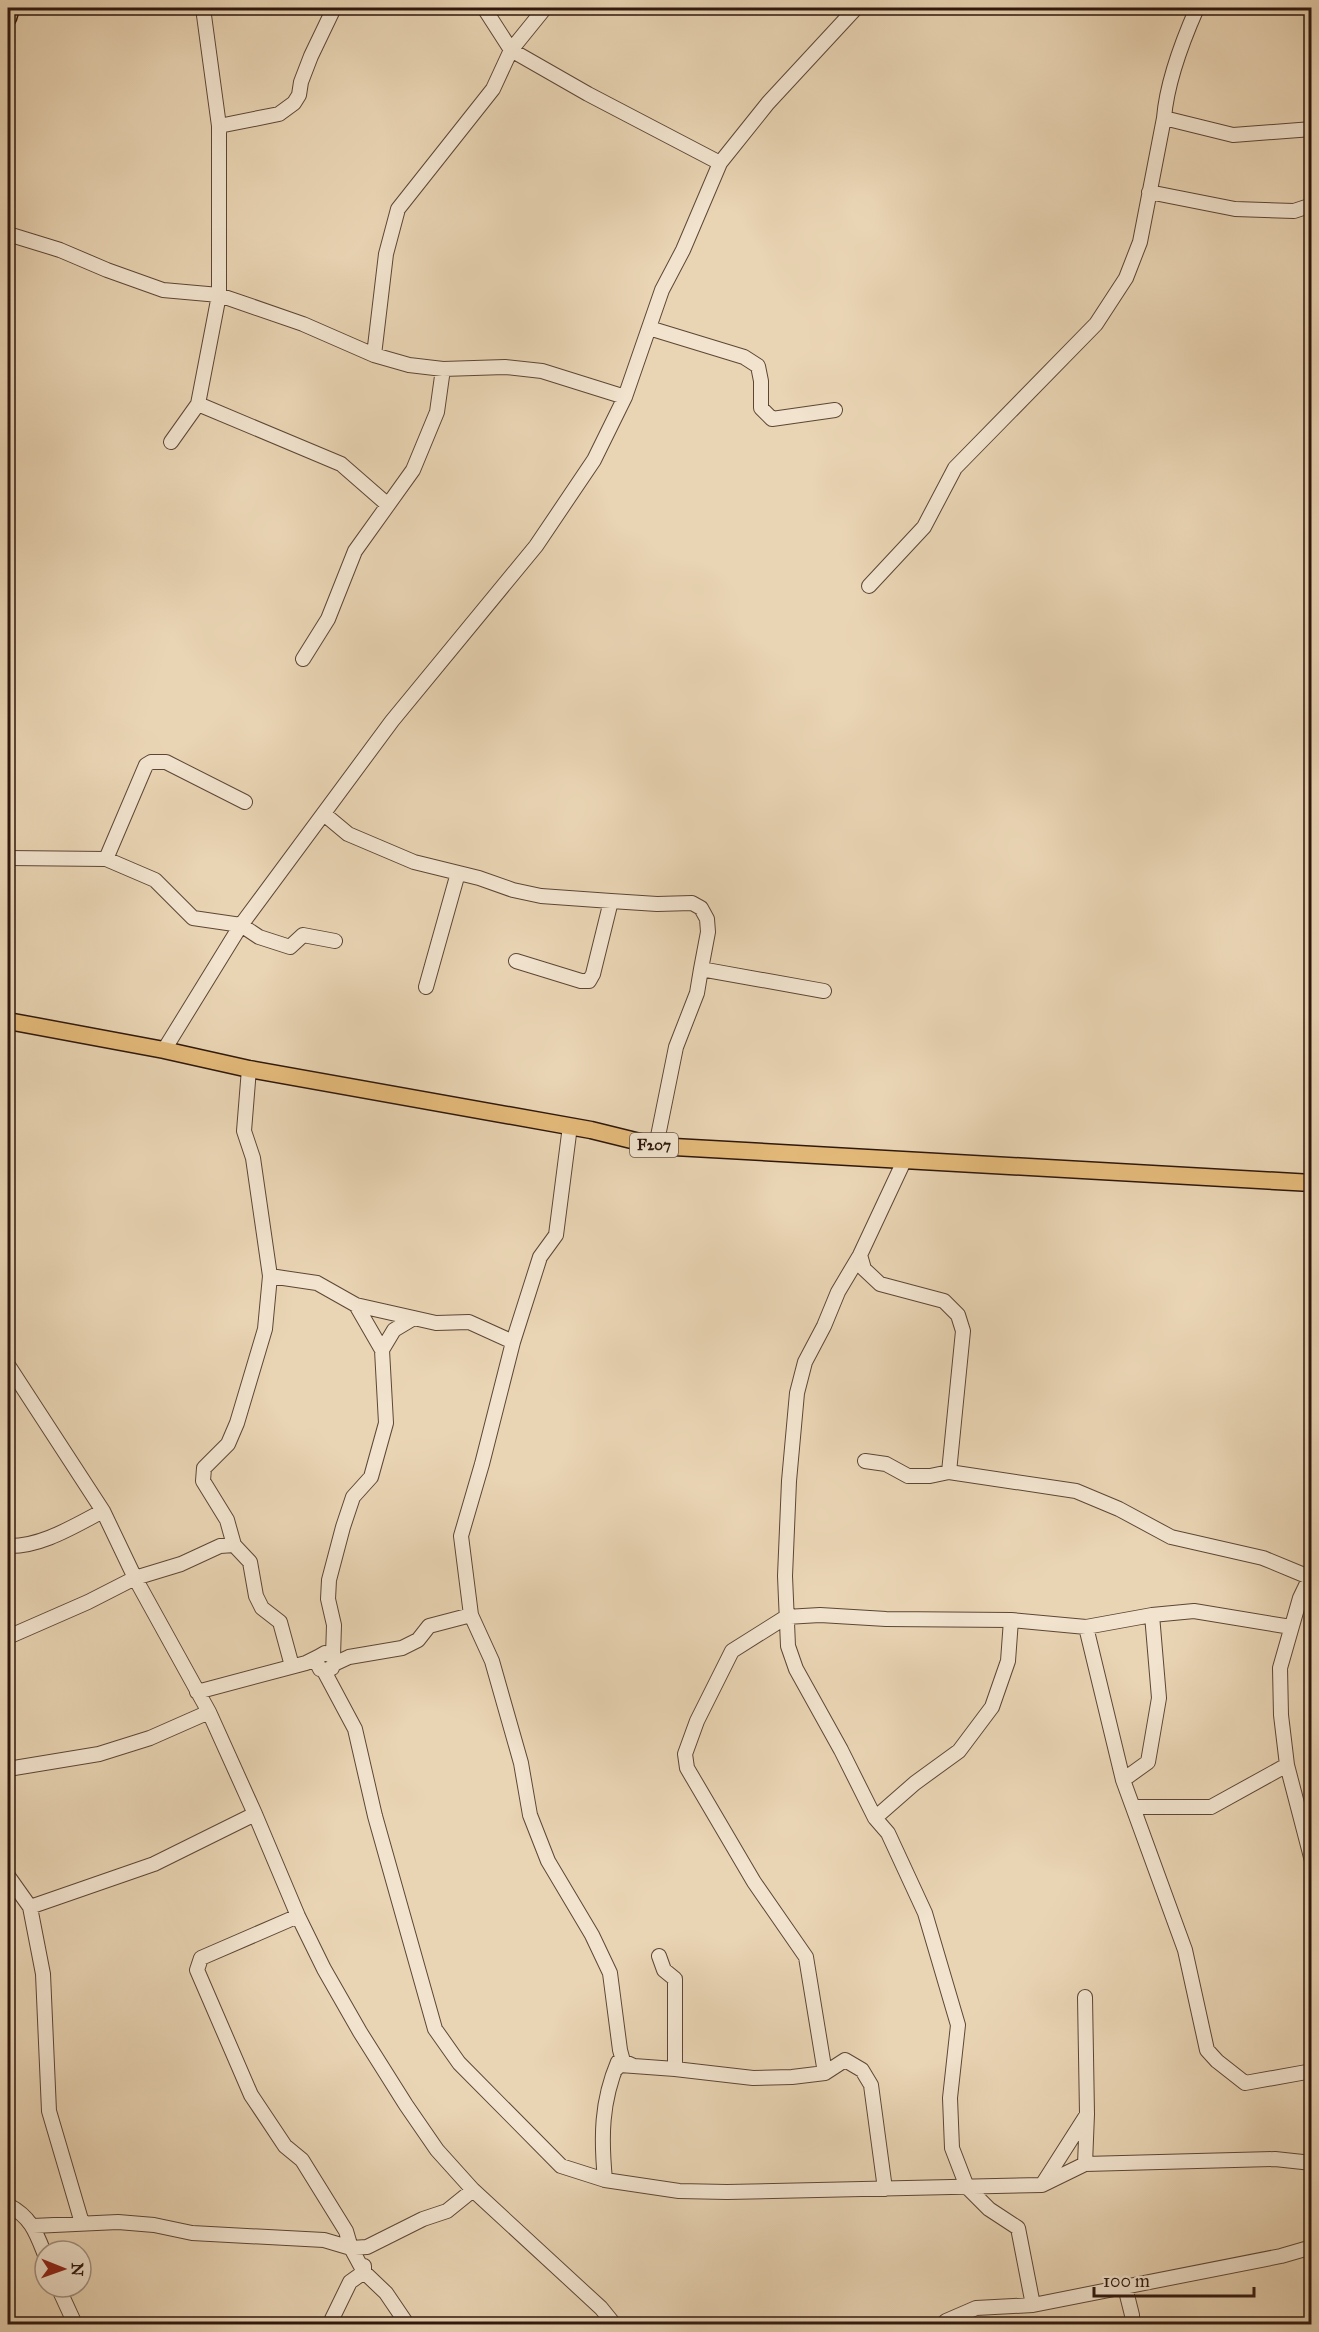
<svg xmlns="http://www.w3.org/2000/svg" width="1319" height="2332" font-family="'IM FELL Great Primer',serif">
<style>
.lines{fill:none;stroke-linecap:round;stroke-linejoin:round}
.minor-casing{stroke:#5d4636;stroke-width:16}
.major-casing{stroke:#2e170d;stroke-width:19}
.minor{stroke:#f1e3ce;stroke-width:14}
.major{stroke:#e4ba7a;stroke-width:16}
.labels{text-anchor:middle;stroke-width:6;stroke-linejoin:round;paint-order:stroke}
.shield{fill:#f1e3ce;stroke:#685447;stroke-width:1.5}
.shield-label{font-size:15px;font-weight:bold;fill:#2e170d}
</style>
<rect width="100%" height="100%" fill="#e9d4b3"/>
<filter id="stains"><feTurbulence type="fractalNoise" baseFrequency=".00333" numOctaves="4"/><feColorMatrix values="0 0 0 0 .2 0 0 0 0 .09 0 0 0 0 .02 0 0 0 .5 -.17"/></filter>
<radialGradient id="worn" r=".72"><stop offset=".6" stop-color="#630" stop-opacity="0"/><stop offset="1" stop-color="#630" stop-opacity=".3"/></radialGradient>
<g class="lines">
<defs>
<path id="minor" d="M484 8 511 50 588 94 720 163
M1164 118 1233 135 1312 129
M219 126 279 114 294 103 299 95 301 82 311 56 334 8
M1149 192 1235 209 1294 211 1312 205
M8 234 60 250 107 270 163 290 219 295 303 324 374 355 409 365 443 369 505 367 542 371 625 397
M649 328 744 357 758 366 761 381V408L772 419 835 410
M374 355 386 254 398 209 493 89 511 50 545 8
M198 404 341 464 388 505
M171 442 198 404 219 295V126L203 8
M869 586 924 527 955 468 1096 324 1126 278 1140 242 1164 118C1167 81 1182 42 1197 8
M303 659 328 619 355 551 413 470 437 412 443 369
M324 814 348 834 414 862 479 878 513 890 541 896 611 901 657 904 692 903 701 908 707 919 708 932 701 969 697 993 676 1047 656 1146
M8 858 106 859 155 880 193 918 241 925 259 937 290 947 303 935 335 941
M106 859 146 765 151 762H166L245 802
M516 961 581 981H589L593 974 611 901
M701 969 824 991
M426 987 458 873
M164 1050 241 925 392 721 536 546 594 460 625 397 662 290 683 250 720 163 768 103 856 8
M249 1069 244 1131 253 1158 270 1276 265 1329 237 1423 228 1444 204 1468 203 1481 227 1520 234 1545 250 1562 256 1596 262 1608 280 1622 292 1666
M570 1126 556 1235 540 1257 513 1342 482 1464 461 1536 471 1615 492 1661 521 1763 530 1815 548 1861 592 1935 610 1973 620 2050 623 2061 634 2066
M904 1161 860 1255 838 1292 824 1326 805 1362 797 1393 789 1481 785 1576 788 1646 796 1669 841 1750 875 1818 888 1833 925 1913 958 2025 950 2098 952 2148 967 2187 989 2209 1018 2228 1033 2305
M860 1255 864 1269 880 1284 944 1301 958 1315 963 1331 949 1472
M270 1276 317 1283 356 1305 436 1323 469 1322 513 1342
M382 1350 394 1330 414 1318
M8 1365 103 1511 135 1578 209 1712 255 1814 298 1916 324 1969 360 2032 406 2105 437 2150 473 2190 601 2308 614 2324
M865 1461 886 1464 908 1476H930L949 1472 1076 1491 1119 1509 1171 1537 1263 1558 1309 1577
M8 1546C41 1547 74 1526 103 1511
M1312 1573 1300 1598 1280 1668 1281 1715 1287 1765 1312 1861
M1086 1627 1123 1780 1185 1950 1207 2050 1217 2061 1245 2083 1312 2071
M8 1637 88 1602 135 1578 181 1564 220 1546 234 1545
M333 1656 325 1653 318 1657 317 1663 320 1669 328 1670 332 1668 334 1661 333 1656 334 1625 328 1599 329 1580 343 1527 353 1497 371 1477 386 1423 382 1350 356 1305
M334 1664 349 1657 402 1648 418 1640 429 1626 471 1615
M324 1671 355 1729 375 1816 435 2029 459 2063 561 2166 605 2180 679 2191 727 2192 1042 2185 1085 2164 1275 2159 1312 2163
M197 1692 306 1663 318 1657
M8 1769 99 1754 150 1738 209 1712
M1123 1780 1148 1762 1159 1698 1152 1615
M1134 1807H1211L1287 1765
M875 1818 915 1783 959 1751 992 1707 1008 1661 1011 1620
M8 1876 30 1907 43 1974 49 2111 82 2223
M30 1907 154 1864 255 1814
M298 1916 201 1958 197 1970 251 2095 285 2146 302 2160 346 2231 351 2248 364 2272 386 2293 407 2324
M659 1956 664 1970 675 1979V2069
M615 2070 620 2065 675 2069 753 2078 792 2077 825 2073 845 2060 862 2070 871 2085 885 2189
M825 2073 806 1957 754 1882 687 1768 685 1754 697 1721 732 1651 786 1617 820 1615 886 1619 1011 1620 1086 1627 1152 1615 1194 1611 1291 1627
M1085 2164 1087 2114 1085 1997
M605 2180C601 2138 601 2102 618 2062
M1042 2185 1086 2116
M8 2205C31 2217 36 2232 45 2255
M33 2226 118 2222 154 2225 192 2233 324 2240 351 2248 367 2247 423 2219 447 2211 473 2190
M58 2287 75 2324
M1125 2287 1132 2315V2324
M332 2324V2319L350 2282 364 2272V2266
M943 2324 946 2321 976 2308 1033 2305 1281 2256 1312 2247"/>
<path id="major" d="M8 18 11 8
M8 1021 164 1050 249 1069 591 1130 656 1146 1312 1183"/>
</defs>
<use href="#minor" class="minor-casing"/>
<use href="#major" class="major-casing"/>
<use href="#minor" class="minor"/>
<use href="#major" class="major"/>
</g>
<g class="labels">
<rect class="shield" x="630" y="1133" width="48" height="24" rx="4.5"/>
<g class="shield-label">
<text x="654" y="1150">F207</text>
</g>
</g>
<rect width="1319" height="2332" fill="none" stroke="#e9d4b3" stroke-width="30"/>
<rect x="9" y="9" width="1301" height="2314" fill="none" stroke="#2e170d" stroke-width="3"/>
<rect x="15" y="15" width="1289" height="2302" fill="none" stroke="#2e170d" stroke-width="1.5"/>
<g transform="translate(63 2269) rotate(91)"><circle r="28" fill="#f1e3ce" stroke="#a39181" stroke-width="1.5"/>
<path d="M0-4.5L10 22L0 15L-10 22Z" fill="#8f2418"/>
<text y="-9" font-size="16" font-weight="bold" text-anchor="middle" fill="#2e170d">N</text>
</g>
<path d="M1094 2287v9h160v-9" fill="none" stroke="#2e170d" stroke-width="3"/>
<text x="1103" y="2287" font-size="18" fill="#2e170d" stroke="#f1e3ce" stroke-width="4.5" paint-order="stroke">100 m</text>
<rect width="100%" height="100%" filter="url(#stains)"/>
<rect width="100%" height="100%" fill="url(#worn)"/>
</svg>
